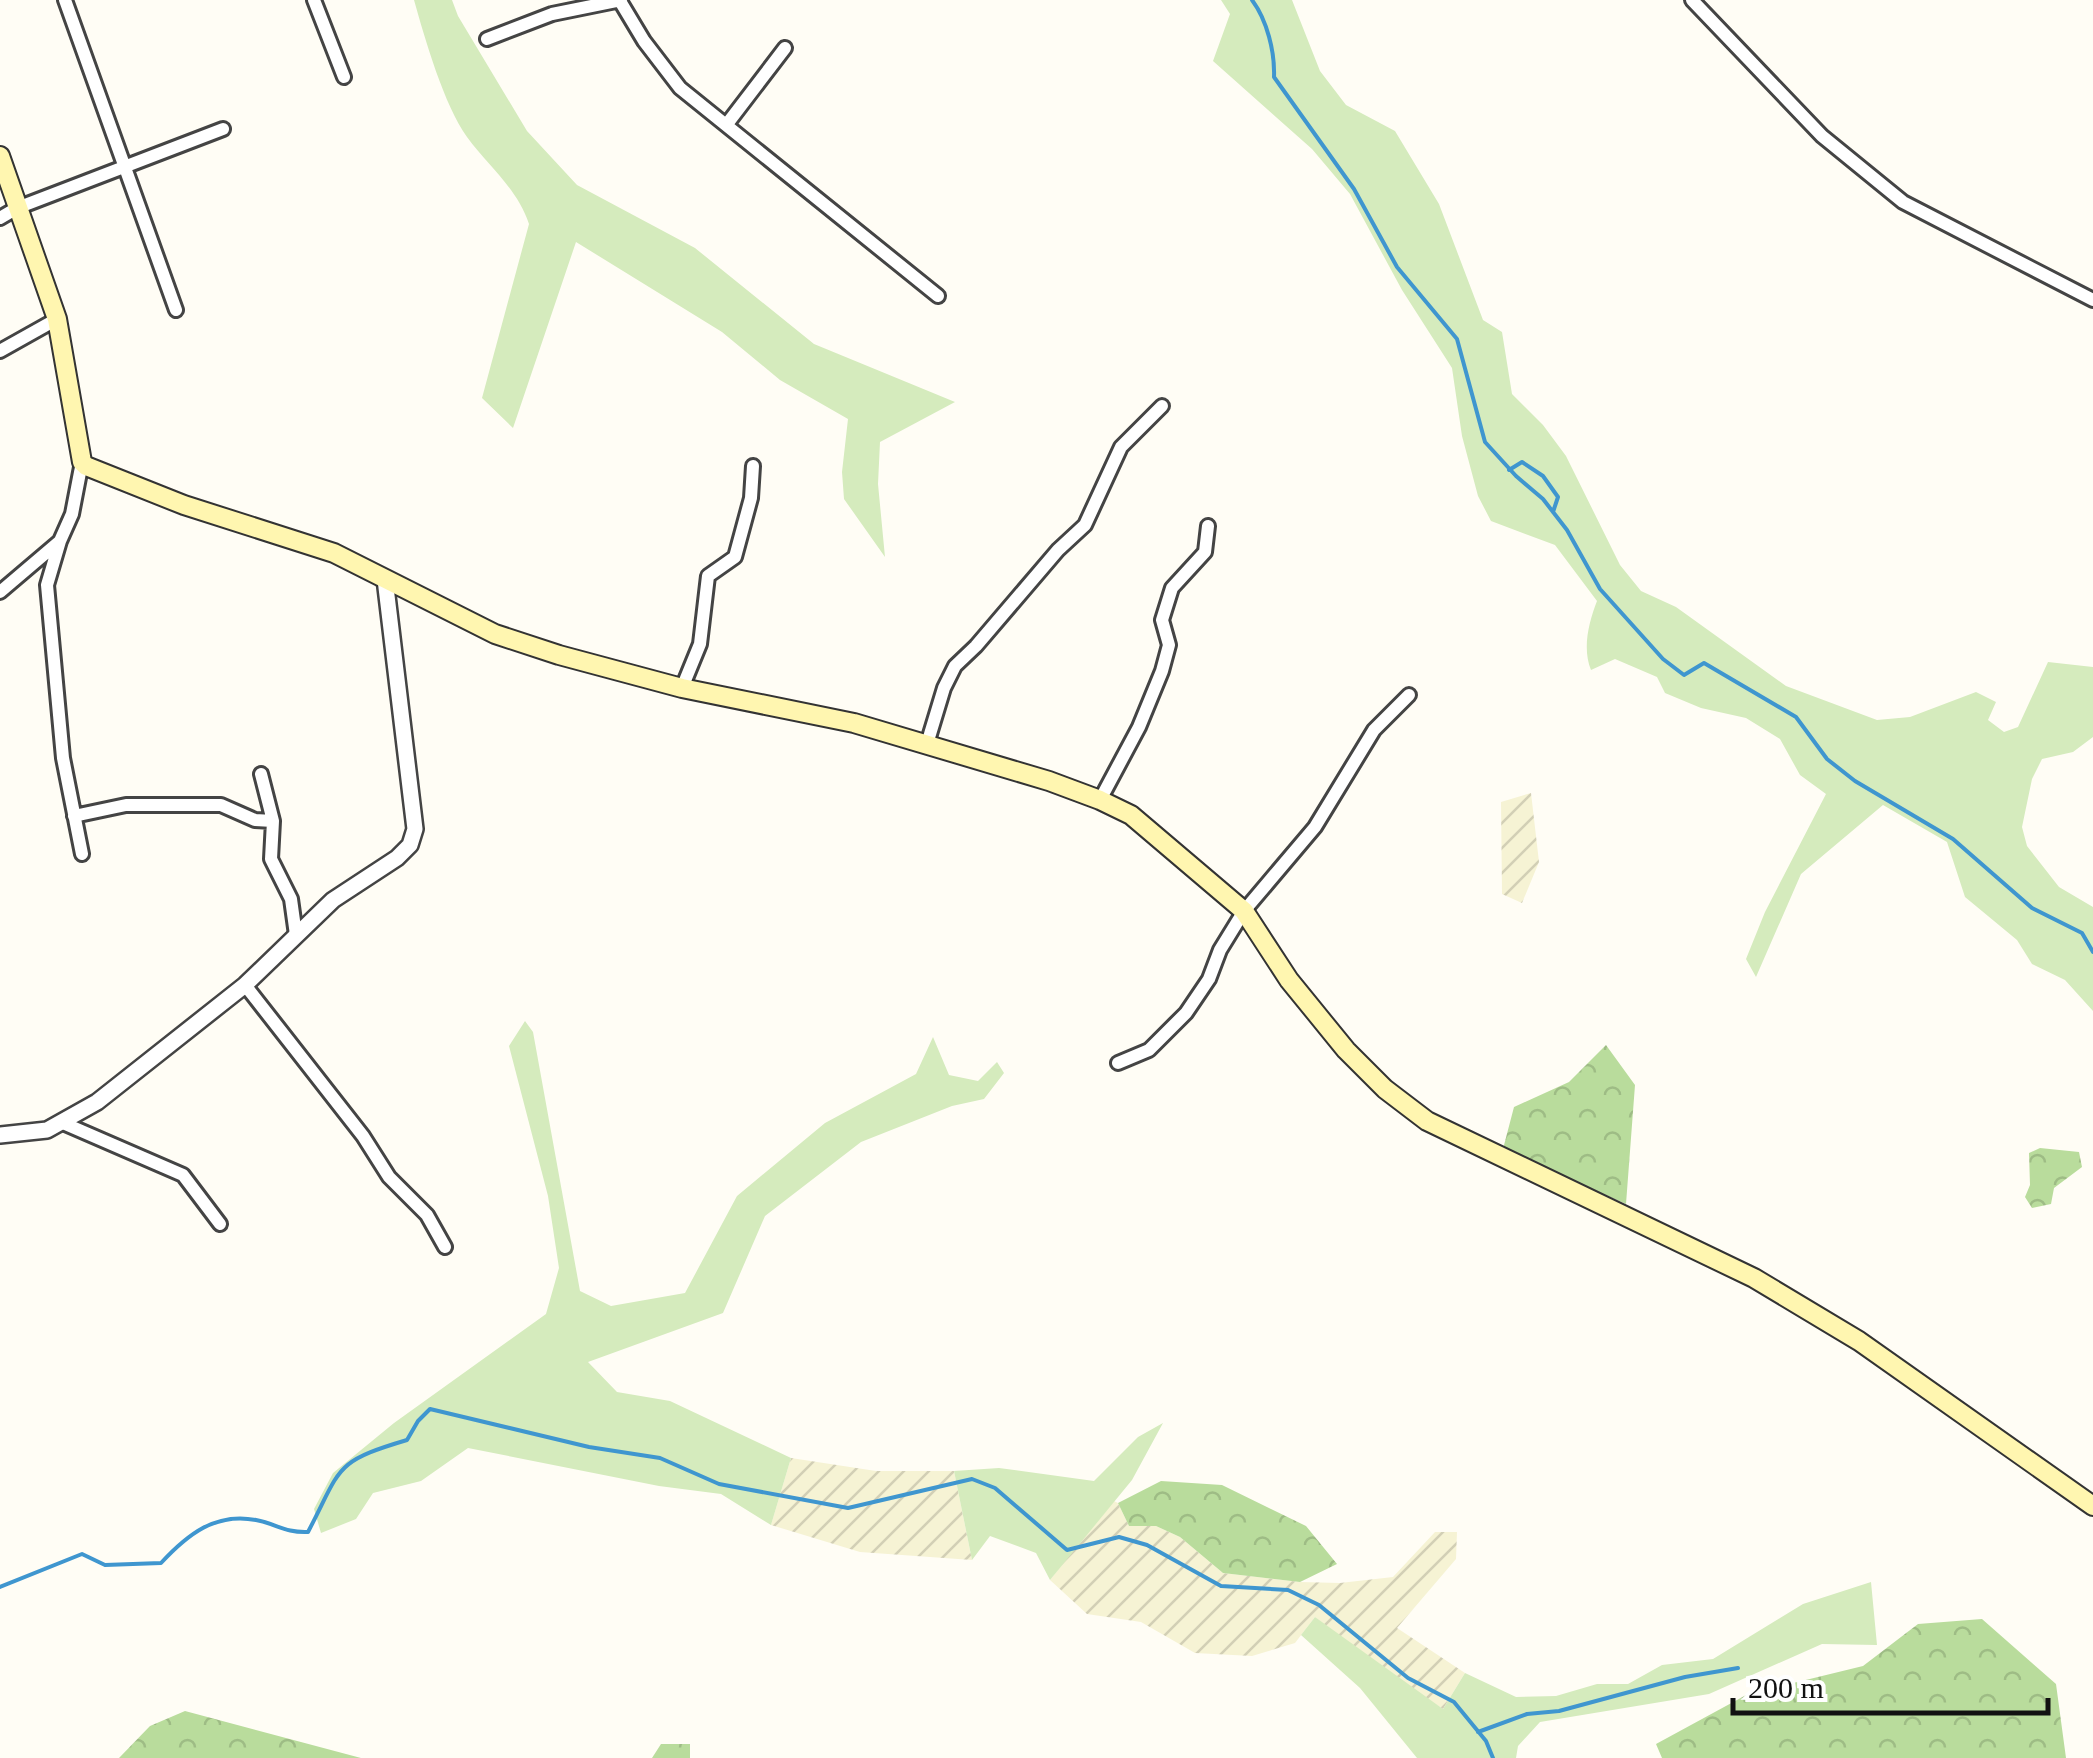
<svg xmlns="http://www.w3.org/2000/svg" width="2093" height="1758" font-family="'Times New Roman',serif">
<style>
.farmland{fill:url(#farmland-furrows)}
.grass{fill:#d5ebbd}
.forest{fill:url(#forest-crowns)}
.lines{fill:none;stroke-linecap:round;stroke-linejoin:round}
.stream{stroke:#3f96cf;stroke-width:4}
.minor-casing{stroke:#444;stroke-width:18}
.tertiary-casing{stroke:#444;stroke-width:20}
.secondary-casing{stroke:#333;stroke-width:22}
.minor{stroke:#fff;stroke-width:12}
.tertiary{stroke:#fff;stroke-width:15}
.secondary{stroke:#fff6b0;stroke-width:18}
</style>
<defs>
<pattern id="farmland-furrows" width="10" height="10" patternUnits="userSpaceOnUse" patternTransform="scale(2.5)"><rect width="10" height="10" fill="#f6f3d4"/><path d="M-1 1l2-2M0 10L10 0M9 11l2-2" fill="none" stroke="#d2cfb5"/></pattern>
<pattern id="forest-crowns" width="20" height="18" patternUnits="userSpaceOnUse" patternTransform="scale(2.5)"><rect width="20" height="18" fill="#b9dc9c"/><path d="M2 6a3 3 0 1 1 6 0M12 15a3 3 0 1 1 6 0" fill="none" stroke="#9ebc85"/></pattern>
</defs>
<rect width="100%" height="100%" fill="#fffdf5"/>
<path class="farmland" d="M1531 793 1539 862 1522 903 1502 894 1501 802Z
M791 1458 876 1471H954L972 1560 860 1552 771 1525Z
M1112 1500 1118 1503 1129 1526H1156L1180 1537 1223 1573 1300 1582 1340 1583 1393 1577 1435 1532H1457L1456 1559 1397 1628 1465 1673 1443 1709 1363 1656 1315 1617 1295 1643 1252 1656 1195 1653 1141 1622 1087 1614 1050 1580Z"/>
<path class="grass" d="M414 0H452L458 16 527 131 577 185 695 248 814 344 955 402 880 442 878 484 885 557 844 499 842 472 848 419 780 380 722 332 576 242 513 428 482 398 529 224C517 188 489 167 467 137 444 105 425 39 414 0Z
M1221 0H1292L1320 71 1346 105 1395 131 1439 204 1483 320 1502 332 1512 394 1543 425 1566 456 1620 565 1641 591 1676 607 1786 686 1877 720 1910 717 1976 692 1996 702 1988 720 2004 732 2018 727 2048 662 2093 667V737L2073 752 2042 759 2032 779 2022 827 2027 846 2059 887 2093 907V1011L2065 980 2032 964 2017 940 1965 897 1947 842 1883 805 1801 874 1756 977 1746 959 1765 912 1826 794 1800 775 1780 739 1746 718 1701 708 1665 693 1657 677 1615 659 1591 670C1582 648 1589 622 1597 601L1555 545 1491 521 1478 496 1462 436 1452 368 1402 290 1350 194 1312 149 1213 61 1230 14Z
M525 1021 533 1032 580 1291 611 1306 685 1293 737 1196 825 1123 916 1074 933 1037 949 1075 978 1081 997 1062 1004 1073 984 1099 952 1106 861 1142 765 1216 723 1313 588 1362 617 1392 670 1401 791 1458 771 1525 721 1494 659 1486 468 1448 421 1481 373 1493 356 1519 321 1533 314 1509 333 1473 394 1423 546 1314 559 1268 548 1196 509 1046Z
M1163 1423 1132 1480 1050 1580 1036 1553 990 1536 972 1560 954 1471 999 1468 1094 1481 1138 1437Z
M1871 1582 1877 1645 1822 1644 1709 1694 1540 1722 1518 1746 1516 1758H1417L1360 1688 1301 1635 1315 1617 1443 1709 1465 1673 1516 1697 1556 1696 1597 1684H1628L1662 1665 1713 1659 1803 1604Z"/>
<path class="forest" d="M1606 1045 1635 1085 1626 1204 1503 1149 1514 1107 1569 1082Z
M2040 1148 2079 1152 2082 1167 2054 1188 2051 1204 2032 1208 2025 1197 2030 1185 2029 1153Z
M1161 1481 1222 1485 1306 1526 1337 1564 1300 1582 1223 1573 1180 1537 1156 1526H1129L1118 1503Z
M1982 1619 2056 1684 2066 1758H1662L1656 1744 1748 1694 1863 1666 1918 1624Z
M185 1711 361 1758H119L150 1726Z
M661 1744H690V1758H652Z"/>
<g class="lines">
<path class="stream" d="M1252 0C1267 20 1275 52 1274 77L1354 189 1397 267 1457 339 1485 442 1516 476 1543 499 1567 530 1600 589 1663 659 1684 675 1704 663 1796 717 1827 759 1855 781 1953 839 2032 908 2082 933 2093 952
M1509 470 1522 462 1543 476 1558 497 1553 512
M0 1587 82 1554 105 1565 161 1563C187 1535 215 1512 256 1520 277 1524 285 1533 308 1532 342 1467 333 1462 407 1440L418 1421 430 1409 589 1447 660 1458 719 1484 848 1508 972 1479 995 1488 1067 1550 1119 1537 1147 1545 1221 1586 1288 1590 1319 1605 1408 1678 1454 1702 1486 1741 1493 1758
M1478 1732 1527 1714 1559 1711 1685 1677 1738 1668"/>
<defs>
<path id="minor" d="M65 0 176 310
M314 0 344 77
M1692 0 1822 136 1903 202 2093 300
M620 1 644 41 680 88 938 296
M487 39 552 14 621 0
M727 124 785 48
M0 218 17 208 223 129
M0 351 57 319
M60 541 47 585 63 758 82 854
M0 592 60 541 72 514 82 462
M682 688 700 644 708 576 735 557 751 498 753 466
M927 744 944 688 955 666 976 646 1058 550 1085 525 1121 447 1162 406
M261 774 273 821 271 859 291 899 296 935
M1100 800 1139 727 1162 671 1169 645 1162 620 1172 588 1205 552 1208 526
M74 816 126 805H221L255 820 273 821
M245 985 363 1136 389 1177 427 1215 445 1247
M1118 1063 1149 1050 1186 1013 1209 979 1220 950 1244 911 1315 827 1374 730 1409 695
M63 1123 183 1175 220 1224"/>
<path id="tertiary" d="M0 1135 47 1130 97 1102 245 985 333 900 397 858 410 845 415 829 385 579"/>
<path id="secondary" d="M0 156 57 319 82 462 86 466 184 505 334 553 495 634 559 655 682 688 854 723 1049 781 1100 800 1131 815 1244 911 1289 980 1346 1050 1385 1089 1427 1121 1754 1278 1859 1341 2093 1506"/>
</defs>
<use href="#minor" class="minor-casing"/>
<use href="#tertiary" class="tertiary-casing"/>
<use href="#secondary" class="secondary-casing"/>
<use href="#minor" class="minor"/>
<use href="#tertiary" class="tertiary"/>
<use href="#secondary" class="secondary"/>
</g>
<path d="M1733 1698v15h315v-15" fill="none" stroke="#111111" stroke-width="5"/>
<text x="1748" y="1698" font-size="30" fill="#111111" stroke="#ffffff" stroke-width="8" paint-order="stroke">200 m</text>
</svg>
